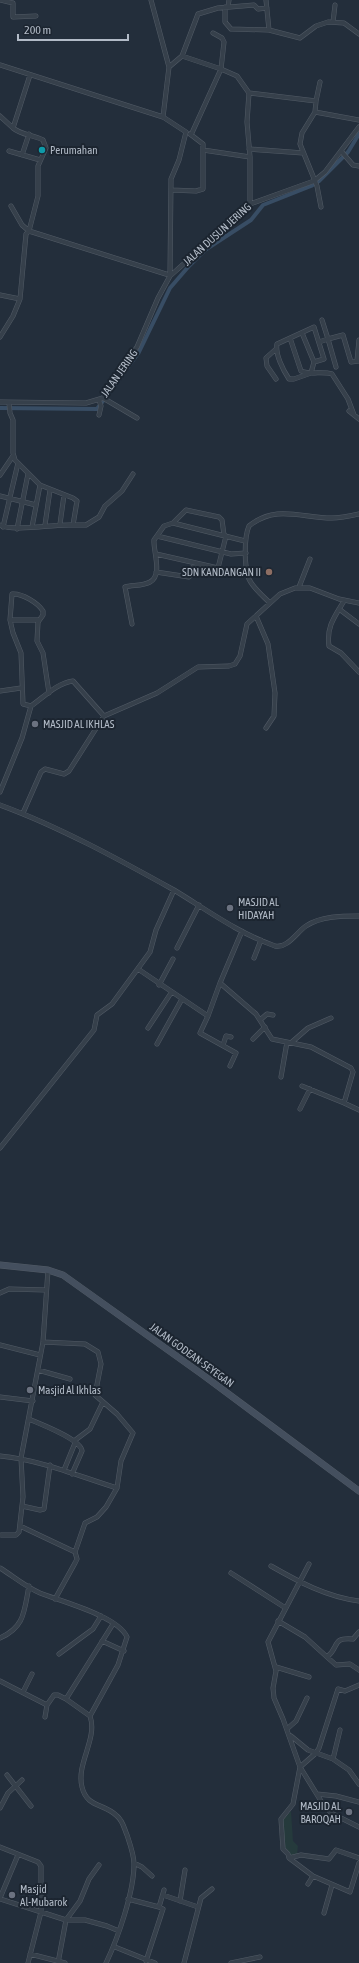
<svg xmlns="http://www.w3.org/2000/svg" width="359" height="1963" font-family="'Asap Condensed',sans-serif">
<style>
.green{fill:#253a3c}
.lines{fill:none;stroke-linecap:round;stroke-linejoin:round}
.canal{stroke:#384d64;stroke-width:4}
.minor-casing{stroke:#525b66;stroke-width:5}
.secondary-casing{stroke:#525b66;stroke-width:7}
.minor{stroke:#36404b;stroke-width:4}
.secondary{stroke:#444f5e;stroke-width:6}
.culture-dot{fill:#0f9aa8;stroke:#1c2530;stroke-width:1.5}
.education-dot{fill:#8d6e63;stroke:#1c2530;stroke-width:1.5}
.worship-dot{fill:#6b7280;stroke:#1c2530;stroke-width:1.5}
.labels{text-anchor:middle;stroke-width:4;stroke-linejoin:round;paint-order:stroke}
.poi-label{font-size:11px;fill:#b2bbc7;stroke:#1c2530;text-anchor:start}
.street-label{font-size:11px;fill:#b2bbc7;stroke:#1c2530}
</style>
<rect width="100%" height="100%" fill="#232e3b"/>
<path class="green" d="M291 1811 293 1841 298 1846 297 1855H290L284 1847 283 1820Z"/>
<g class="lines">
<path class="canal" d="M0 408 97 409 139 352 170 288 189 266 205 250 251 220 263 205 311 186 319 181 348 152 359 134"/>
<defs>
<path id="minor" d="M0 0 13 3V17L36 16
M151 0 169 67 163 117 186 132 179 160 171 179 170 276
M266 0 269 30 300 38 316 26 328 22 344 23 359 34
M225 7V22L231 29 269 30
M228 7 229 0
M333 22 335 5
M213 33 222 38 224 42 221 69 237 76 249 93
M0 65 163 117
M169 67 182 56
M316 101 320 82
M315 112 359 120
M0 116 13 128 30 75
M191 135 221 69 182 56 198 14 218 8 254 5 258 9 267 8
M249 149 303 153
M203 150 250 157
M9 151 40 160
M341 151 353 165 359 166
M22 155 29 134
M171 190 196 191 203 189V144L190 134
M250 204V157L247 122 249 93 316 101 315 112 302 133 300 144 317 186 321 207
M11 206 22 225 29 231 169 275
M0 295 20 299
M302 333 314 362 311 373 294 379H289C283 370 275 354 277 344L290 338 301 371C311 375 322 371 332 374L348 399 354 415
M0 337 13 316 20 299 26 234 29 231 38 196V166L46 148 43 140C34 135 21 135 13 128
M290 338 314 327 324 359 314 362
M319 342 328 339 322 320
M276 349 266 358 267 366 276 379
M357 361 359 340
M336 367 328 339 343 335 351 362 359 361
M103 398 137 418
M0 402 86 403 103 398 137 347 158 298 170 276 206 244 224 231 250 204 314 181 325 172 359 127
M349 411 359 419
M99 415 101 406 99 400
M0 475 13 456
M0 496 36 505
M173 523 186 510 219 517 222 520 224 535
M60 524 64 495
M0 525C11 532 56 524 73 525L77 501 73 498 40 485 15 460 13 453V420L10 413 9 403
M45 525 50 490
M73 525H86L99 517 105 506 122 491 133 474
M3 527 18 463
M32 527 40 485
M17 529 28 474
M157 536 231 554 246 553
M156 554 218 568 226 536
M156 572 189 577 191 575 194 563
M299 587 310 559
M344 601C335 616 326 627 329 646L341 653 359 672
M270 603C263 596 253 588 249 579 244 567 244 537 249 526 276 504 301 518 332 518 340 518 350 516 359 514
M339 609 359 624
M256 616 268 644 275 693 274 716 266 728
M10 620H39
M132 624 125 587C132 585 143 586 150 582 163 575 153 551 154 540L164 526 173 523 245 541
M0 691 21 688
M49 693 43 653 37 641 38 622 43 615V611C38 603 22 593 12 594L10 620 13 633 21 653 23 704 31 706C44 697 57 683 73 681L104 716
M0 792 22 738 31 706
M0 805C58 826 120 860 174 890 207 910 238 933 275 946 287 949 297 932 306 926 321 916 342 916 359 916
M23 813 41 772 45 769 64 774 69 771 104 716 157 693 198 667 229 666 235 664 240 656 247 624 280 594 295 588H310L339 599 359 603
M242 931 220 983 256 1014 272 1039 311 1047 351 1068 353 1072 344 1103 359 1110
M177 948 199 905
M254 958 261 940
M138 969 208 1016 220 983
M159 985 173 959
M208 1016 200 1033 236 1053 230 1066
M260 1020 267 1014 273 1015
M148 1028 171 993
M253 1039 265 1027
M292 1042 308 1028 331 1018
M157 1044 182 999
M223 1045 226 1036 231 1037
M281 1077 287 1042
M302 1086 344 1103
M300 1109 310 1089
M0 1148 94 1030 97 1015 112 1004 150 952 156 930 174 890
M0 1293 9 1289 46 1290
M43 1342 85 1344 98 1352 101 1364 95 1395 117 1414 133 1433 121 1461 117 1488 106 1507 97 1517 85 1523 75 1552
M0 1345 40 1355
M38 1370 70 1379
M0 1397 33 1401
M29 1419C40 1424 81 1439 82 1451L72 1474
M74 1441 90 1429 103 1402
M0 1456C41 1460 78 1476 117 1488
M64 1470 75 1443
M22 1506 40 1510 44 1509 50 1465
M20 1526 75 1552 77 1559 75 1563 55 1599
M1 1535H16L19 1532 23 1497 21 1458 43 1342 48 1270
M309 1564 268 1642 276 1671 273 1688 274 1698 283 1719 300 1767 321 1801 331 1813 359 1827
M271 1566C299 1582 327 1597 359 1601
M0 1568C13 1576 26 1587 40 1593 60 1601 118 1616 127 1637L118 1665 90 1716C98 1739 76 1763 82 1787 87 1808 104 1803 117 1816 123 1821 124 1828 127 1835 130 1844 134 1855 134 1864 134 1892 118 1938 106 1963
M231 1573 284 1607
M278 1621 305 1637 327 1657C340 1647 331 1637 353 1639L359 1632
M0 1638C25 1627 24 1611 29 1586
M102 1641 124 1651
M59 1654 93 1629 101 1616
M327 1657 336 1665 350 1664 359 1670
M276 1667 309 1677
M0 1681 47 1705 54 1695H58L66 1699 90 1716
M23 1692 32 1674
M66 1699 113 1624
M45 1717 47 1705
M287 1729 296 1721 307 1698
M340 1730 333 1759 349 1770 359 1784
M291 1736 308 1750 333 1759
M7 1775 31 1806
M317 1794 336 1796 359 1802
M0 1808 8 1793 22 1780
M0 1847 38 1862 41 1866V1912L28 1963
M289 1858 301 1855 329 1859 336 1850 359 1858
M134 1863 142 1867 152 1876
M313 1876 289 1858 288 1854 283 1849 281 1819 293 1804 300 1767 316 1753 319 1748 338 1689 345 1691 359 1685
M308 1884 313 1876 350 1892 359 1863
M163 1895 198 1907
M0 1898 18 1855
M0 1899 66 1920H85L107 1926 119 1931
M128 1899 159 1907 164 1890
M180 1901 185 1870
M324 1913 332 1885
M115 1947 155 1963
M30 1954 65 1963
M146 1961 163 1909 159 1907
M58 1963 66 1920 80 1901 89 1879 99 1865
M184 1963 201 1898 212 1889
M231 1963 260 1957"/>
<path id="secondary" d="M0 1265 48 1270 63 1275 203 1375 359 1491"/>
</defs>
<use href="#minor" class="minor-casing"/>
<use href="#secondary" class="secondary-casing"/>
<use href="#minor" class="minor"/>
<use href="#secondary" class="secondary"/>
</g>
<circle class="culture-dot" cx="42" cy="150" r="4"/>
<circle class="education-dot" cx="269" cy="572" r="4"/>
<g class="worship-dot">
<circle cx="35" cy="724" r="4"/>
<circle cx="230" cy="908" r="4"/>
<circle cx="30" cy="1390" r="4"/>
<circle cx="349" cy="1812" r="4"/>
<circle cx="12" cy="1895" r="4"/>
</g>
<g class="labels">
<g class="poi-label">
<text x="50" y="154">Perumahan</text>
<text x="261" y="576" text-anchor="end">SDN KANDANGAN II</text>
<text x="43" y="728">MASJID AL IKHLAS</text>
<text x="238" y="906">MASJID AL<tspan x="238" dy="13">HIDAYAH</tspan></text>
<text x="38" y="1394">Masjid Al Ikhlas</text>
<text x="341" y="1810" text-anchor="end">MASJID AL<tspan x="341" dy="13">BAROQAH</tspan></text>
<text x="20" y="1893">Masjid<tspan x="20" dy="13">Al-Mubarok</tspan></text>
</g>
<g class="street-label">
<text transform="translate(217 234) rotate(-42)" y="4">JALAN DUSUN JERING</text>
<text transform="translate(119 373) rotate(-55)" y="4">JALAN JERING</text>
<text transform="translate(192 1355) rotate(36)" y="4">JALAN GODEAN-SEYEGAN</text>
</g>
</g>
<path d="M18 34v6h110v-6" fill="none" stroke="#b2bbc7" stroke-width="2"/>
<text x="24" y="34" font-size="12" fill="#b2bbc7" stroke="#1c2530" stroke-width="3" paint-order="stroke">200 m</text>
</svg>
